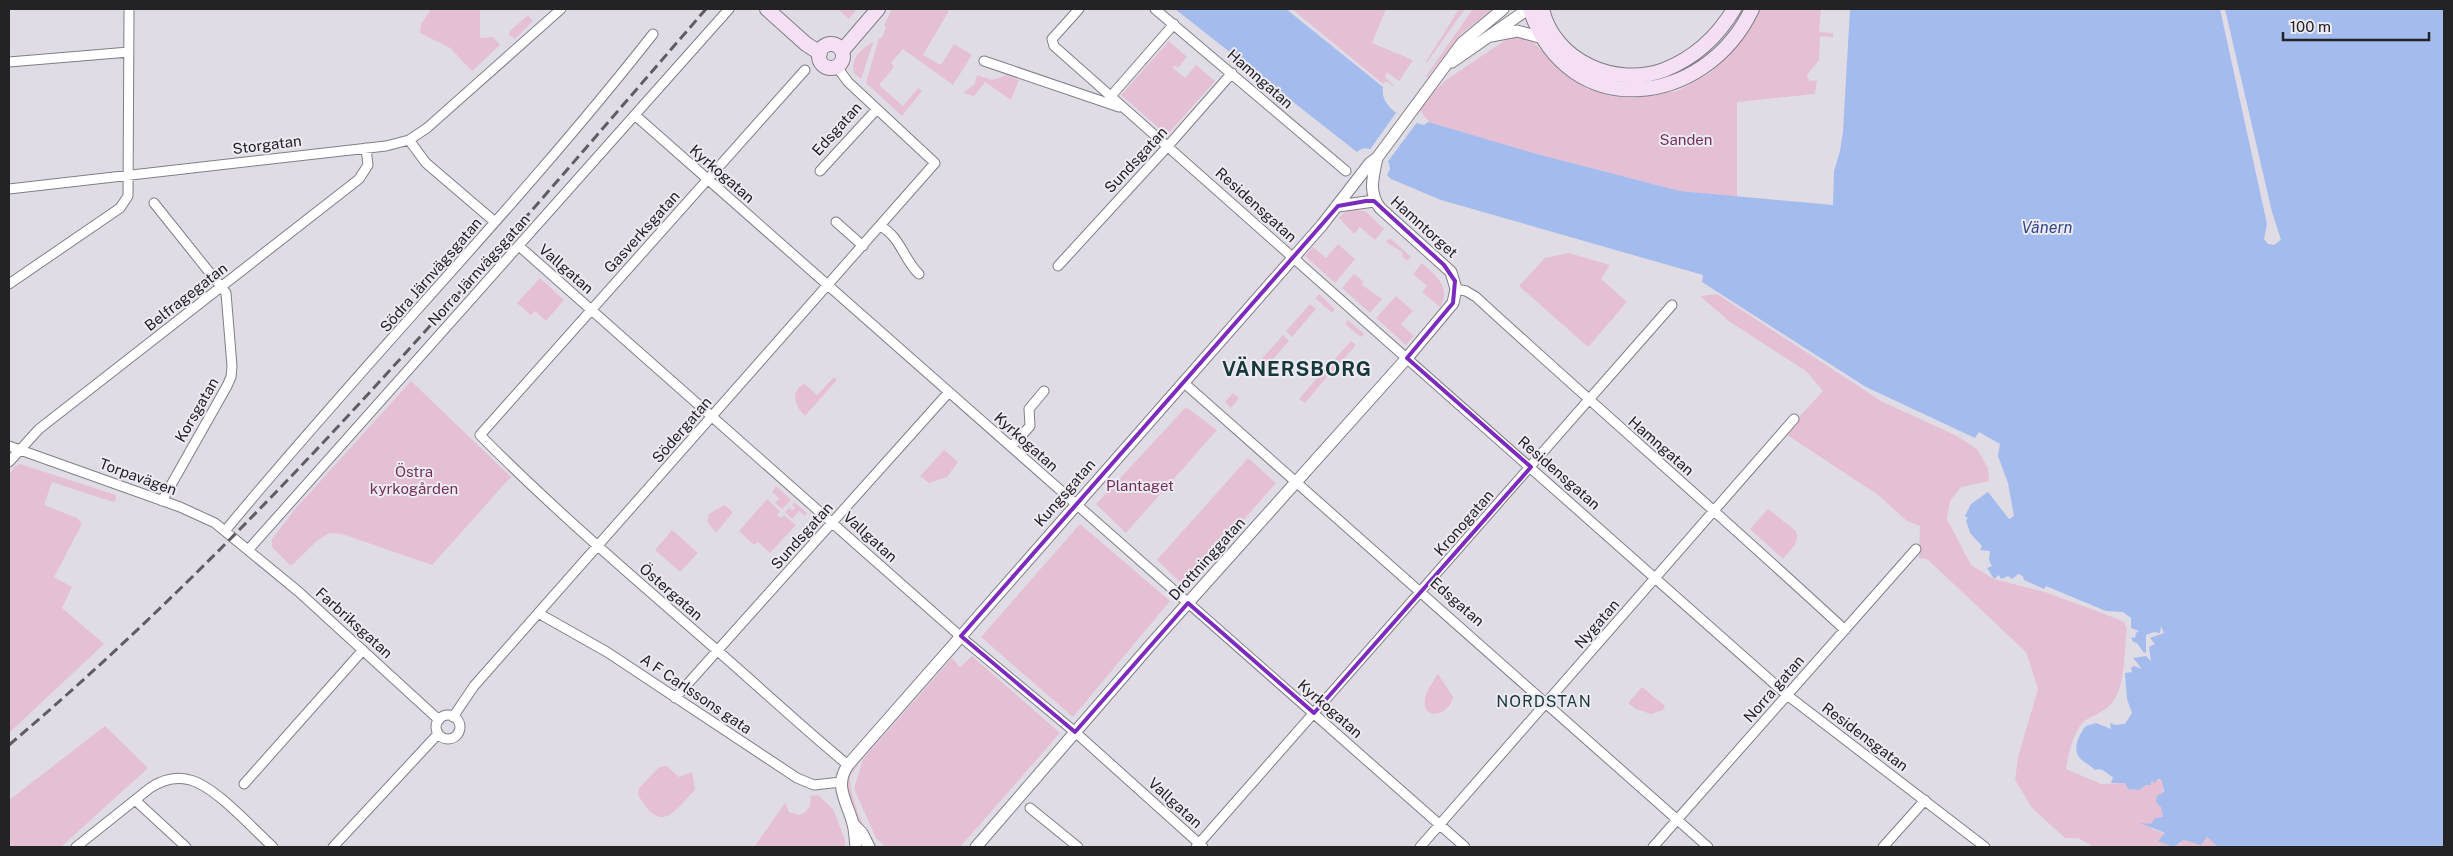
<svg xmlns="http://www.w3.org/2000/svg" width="2453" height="856" font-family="'Public Sans',sans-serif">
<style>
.green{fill:#e5c0d5}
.water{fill:#a3bbed}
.pier{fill:#e0dce5}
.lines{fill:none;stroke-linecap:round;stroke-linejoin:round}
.minor-casing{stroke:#817e86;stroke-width:11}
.tertiary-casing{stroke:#817e86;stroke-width:13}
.secondary-casing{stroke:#817e86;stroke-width:16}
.minor{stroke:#fff;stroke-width:9}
.tertiary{stroke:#fff;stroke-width:11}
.secondary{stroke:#f4dff5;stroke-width:14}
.rail{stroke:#5f5d62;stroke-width:3;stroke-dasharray:10 5;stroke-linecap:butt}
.marked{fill:none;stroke:#7b2cbf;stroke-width:4;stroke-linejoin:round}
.labels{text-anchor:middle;stroke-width:4;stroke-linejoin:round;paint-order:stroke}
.street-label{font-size:15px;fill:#232225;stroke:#edeaf2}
.park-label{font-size:15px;fill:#73325b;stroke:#edeaf2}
.water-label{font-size:16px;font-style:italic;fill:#2e4885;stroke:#edeaf2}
.neighbourhood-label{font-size:16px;letter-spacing:1px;fill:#16383c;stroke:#edeaf2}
.district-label{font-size:20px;font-weight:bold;letter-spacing:1px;fill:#16383c;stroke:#edeaf2}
</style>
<rect width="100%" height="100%" fill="#e0dce5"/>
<path class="green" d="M431 9H480V38L493 37 500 45 472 71 450 48 420 33 421 24Z
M838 9H857L849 19Z
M892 9H950L923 55 941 65 954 44 972 55 953 85 903 49 891 63 894 67 879 85 903 106 918 88 922 91 902 116 866 83 879 38H882L886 27 884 25Z
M1292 9H1386L1372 43 1413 60 1399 81 1387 72 1385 77 1397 89 1386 81 1383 84Z
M1459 9H1465L1428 61 1425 63Z
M1473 9H1493L1461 34 1427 78 1426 76Z
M1760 9H1821L1819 32 1833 33V37L1820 36 1819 60 1807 75 1809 81 1817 80 1815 94 1737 102V197L1680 191 1537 154 1430 123 1420 110 1432 93 1446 80 1507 39 1521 37 1531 39 1559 70 1586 88 1610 96 1634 98 1677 91 1710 73 1730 54 1749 30Z
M528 15 533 21 515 39 509 35 510 31Z
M1169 41 1187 57 1178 68 1174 65 1173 68 1185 78 1196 65 1215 81 1167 135 1121 95Z
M873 42V43L861 79 854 73C850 58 861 49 873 42Z
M977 75 992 80 1007 75 1019 80 1011 100 985 82 974 96 963 93 975 84Z
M1353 210 1365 211 1384 229 1375 240 1360 227 1354 234 1339 218 1345 212Z
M1390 238 1411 257 1407 261 1403 257 1402 252 1386 242Z
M1338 244 1355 259 1335 283 1305 256 1313 247 1326 258Z
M1569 253 1610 265 1601 279 1627 302 1588 347 1519 286 1545 258Z
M1422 263C1435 275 1452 287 1440 307L1422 292 1427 286 1413 274Z
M1354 274 1363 281 1362 285 1382 299 1370 313 1342 288Z
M540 278 564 300 546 321 535 311 531 315 517 303Z
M1319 294 1335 309 1332 313 1315 298Z
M1717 294 1881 401 1957 436 1977 449 1988 468 1989 481 1961 487 1950 501 1947 519 1971 565 1994 579 2045 592 2115 618 2124 622 2127 629C2124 651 2126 681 2114 700 2107 711 2096 714 2086 720 2074 728 2068 755 2066 769L2101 784 2125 783 2128 789 2139 790 2151 781 2163 780C2164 793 2160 805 2163 818L2150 828 2165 834 2158 840 2179 844 2184 840 2207 837 2218 847H2094L2078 838H2065L2032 808 2015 780 2018 757 2038 689 2026 652 1927 559 1919 558 1920 526 1907 521 1878 495 1784 433 1823 391 1806 371 1730 322 1700 296Z
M1396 296 1413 311 1401 324 1414 336 1406 345 1376 318Z
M1310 304 1316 309 1292 337 1286 331Z
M1348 320 1364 334 1361 337 1345 324Z
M1283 335 1289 341 1264 369 1258 363Z
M1351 341 1356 345 1332 372 1327 368Z
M1323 371 1328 376 1305 403 1299 399Z
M834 377 837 380 805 416C795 407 789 390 805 384L817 395Z
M411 381 511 477 432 565 342 534 330 533 318 540 291 566 272 547V539L296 508Z
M1233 393 1239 398 1231 408 1225 402Z
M1186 407 1217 430 1126 533 1096 504Z
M944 450 958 462 947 477 929 483 920 476Z
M1248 458 1276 483 1185 587 1157 560Z
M20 464 116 495V500L113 502 52 482 44 505 77 518 82 524 54 577 72 587 62 608 104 644 9 733V476L14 467Z
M776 486 791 500 782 509 775 503 779 498 772 492Z
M767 499 780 511 777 515 781 518 784 515 796 525 770 553 758 542 754 545 739 531Z
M794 502 807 513 805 516 799 511 792 519 785 512 789 508 792 510 795 508 792 505Z
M724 505 733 512 716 533 707 521 709 514Z
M1768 509 1796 531C1800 544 1790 550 1783 559L1750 529Z
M1080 524 1170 601 1073 717 981 637Z
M672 530 698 553 680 572 655 550Z
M972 656 1060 733 960 847H886L876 838 854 789 863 759 952 658 960 667Z
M1438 674 1453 697C1451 709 1436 720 1426 710 1421 696 1431 685 1438 674Z
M1642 687 1665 706 1663 710 1651 714 1636 709 1628 703Z
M105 726 148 768 61 847H9V800Z
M855 763 858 765 850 777C850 797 864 834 878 847H873L870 844C857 818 836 791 855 763Z
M667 766 679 777 692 772 695 790C672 814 661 834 638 795L639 788 659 767Z
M818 795 833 809 845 840V847H754L785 803 789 812 799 815C808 812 812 806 810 796Z"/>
<path class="water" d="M1175 9H1286L1383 87C1379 108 1408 121 1424 125L1428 122 1537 154 1680 191 1833 205 1834 171 1840 151 1843 132 1850 9H2220L2267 224 2264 239 2268 244 2274 245 2281 240 2272 212 2225 9H2444V847H2218L2207 837 2201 845 2184 840 2173 847 2158 841 2165 833 2140 823 2151 824 2155 818 2163 817 2161 807 2156 802 2157 796 2164 792 2162 780 2158 779 2155 783 2151 781V785H2146L2139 790 2128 789 2125 783H2111L2113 777C2107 775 2104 767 2095 770 2091 766 2082 761 2079 757 2072 748 2080 733 2086 726L2096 723 2111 729 2110 723 2115 725 2125 724 2132 713 2127 699 2125 673 2132 672 2131 668 2134 666 2142 669 2133 658 2146 656 2151 661 2149 647 2155 644 2150 638 2164 633 2161 626 2160 633 2154 632 2146 635V652L2144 653 2137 643 2133 642 2131 637 2135 638 2136 633 2139 631 2131 628V618L2123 612 2106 611 2046 586 2044 589 2024 580 2023 576 2018 574 2012 579 2008 576 2001 579 1999 575 1994 579 1987 568 1992 566 1989 560 1990 551 1980 550 1982 546 1970 533 1966 520 1968 518 1965 516 1971 504 1988 492 2009 519 2014 516 2008 483 1998 456 2000 444 1979 432 1975 438 1866 387 1702 282 1703 275 1441 200 1391 179 1387 175 1390 169 1389 163C1379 155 1369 142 1357 152L1353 149Z"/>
<path class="pier" d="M1398 110 1418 121 1386 164 1369 151Z"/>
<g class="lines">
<defs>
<path id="minor" d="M1079 9 1052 39 1054 46 1787 695 1985 847
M1155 9 1346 171
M984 61 1119 107
M9 62 129 52
M805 70 480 435C553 509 633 577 711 645 757 685 801 726 848 765
M1111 96 1174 24
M636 116 1465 847
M409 140 426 163 495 222
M820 171 877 109
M9 189 386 146 409 140 427 128 561 9
M154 203 226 293 232 366 231 377 227 386 162 501
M836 222 863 246
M880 226C901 237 903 259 919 274
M519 246 968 643 1075 732 1203 847
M1058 266 1168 146 1232 73
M9 284 120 208 128 196 129 9
M1456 289 1466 291 1476 297C1598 409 1723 517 1845 630
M1183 382 1708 847
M9 446 180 507 215 523 299 592 439 720
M1011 447 1030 426 1029 409 1044 391
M9 462 39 429 359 179 368 165 366 148
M225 531C364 362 518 206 653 34
M249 549 729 9
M538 613 607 652 797 778 814 785 841 782
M675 698 949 392
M436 727a12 12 0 1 1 24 0a12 12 0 1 1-24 0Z
M453 717 474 686 935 163 848 82 837 67
M244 784 363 650
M135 800 186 847
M1030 808 1078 847
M76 847 150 788C162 780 176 776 190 780 215 786 253 829 273 847
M333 847 438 734
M1196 847 1672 305
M1420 847 1794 419
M1653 847 1916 549
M1883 847 1925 800"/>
<path id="tertiary" d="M1491 36 1517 31 1543 38
M1452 62 1528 9
M1338 206 1374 201
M853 824 862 833 869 847
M856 847C855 840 855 831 853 824 848 803 833 786 848 765L1322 225 1370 163 1377 158 1462 43 1503 9
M976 847 1153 642 1407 358 1453 303 1456 289 1451 272 1380 208C1368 192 1373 177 1377 158"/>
<path id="secondary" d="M767 9 806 44 820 53
M1530 9C1568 124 1705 108 1752 9
M1542 9C1554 61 1615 88 1664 70 1694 58 1718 36 1734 9
M819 56a12 12 0 1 1 24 0a12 12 0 1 1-24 0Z
M842 51 878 9"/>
</defs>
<use href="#minor" class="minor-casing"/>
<use href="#tertiary" class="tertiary-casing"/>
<use href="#secondary" class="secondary-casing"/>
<use href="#minor" class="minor"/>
<use href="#tertiary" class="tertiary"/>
<use href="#secondary" class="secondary"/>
<path class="rail" d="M9 745C267 526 485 264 706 9"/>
</g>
<path class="marked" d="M1366 201H1374L1444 265 1455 281 1453 303 1407 358 1531 467 1314 713 1188 603 1075 732 961 636 1338 206Z"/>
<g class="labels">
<g class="street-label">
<text transform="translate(1260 79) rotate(41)" y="5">Hamngatan</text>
<text transform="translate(837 129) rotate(-48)" y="5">Edsgatan</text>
<text transform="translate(267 145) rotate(-7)" y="5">Storgatan</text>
<text transform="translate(1136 160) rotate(-47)" y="5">Sundsgatan</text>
<text transform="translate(722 174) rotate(41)" y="5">Kyrkogatan</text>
<text transform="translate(1256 205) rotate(42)" y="5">Residensgatan</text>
<text transform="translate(1424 227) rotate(42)" y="5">Hamntorget</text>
<text transform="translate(642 232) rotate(-48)" y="5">Gasverksgatan</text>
<text transform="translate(566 269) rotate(41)" y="5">Vallgatan</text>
<text transform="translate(479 270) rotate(-48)" y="5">Norra Järnvägsgatan</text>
<text transform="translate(431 275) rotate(-49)" y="5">Södra Järnvägsgatan</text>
<text transform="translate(186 297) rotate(-38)" y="5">Belfragegatan</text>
<text transform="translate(197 410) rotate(-60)" y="5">Korsgatan</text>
<text transform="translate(682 430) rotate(-49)" y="5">Södergatan</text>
<text transform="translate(1026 442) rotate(42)" y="5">Kyrkogatan</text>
<text transform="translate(1661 446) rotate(41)" y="5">Hamngatan</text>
<text transform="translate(1559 473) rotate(41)" y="5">Residensgatan</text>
<text transform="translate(138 477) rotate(20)" y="5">Torpavägen</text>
<text transform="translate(1065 493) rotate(-49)" y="5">Kungsgatan</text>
<text transform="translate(1464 523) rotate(-49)" y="5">Kronogatan</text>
<text transform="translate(802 536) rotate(-48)" y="5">Sundsgatan</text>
<text transform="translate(870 537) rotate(42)" y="5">Vallgatan</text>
<text transform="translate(1207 559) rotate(-48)" y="5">Drottninggatan</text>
<text transform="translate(671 592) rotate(41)" y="5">Östergatan</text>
<text transform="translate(1457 602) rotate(41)" y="5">Edsgatan</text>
<text transform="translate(354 623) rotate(42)" y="5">Farbriksgatan</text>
<text transform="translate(1597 624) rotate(-49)" y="5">Nygatan</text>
<text transform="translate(1774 689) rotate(-49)" y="5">Norra gatan</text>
<text transform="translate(696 694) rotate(34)" y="5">A F Carlssons gata</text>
<text transform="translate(1330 709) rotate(41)" y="5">Kyrkogatan</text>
<text transform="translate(1865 737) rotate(37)" y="5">Residensgatan</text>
<text transform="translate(1175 803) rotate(42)" y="5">Vallgatan</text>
</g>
<g class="park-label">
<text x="1686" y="145">Sanden</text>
<text x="414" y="477">Östra<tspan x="414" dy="17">kyrkogården</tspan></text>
<text x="1140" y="491">Plantaget</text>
</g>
<g class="water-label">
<text x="2047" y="233">Vänern</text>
</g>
<g class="neighbourhood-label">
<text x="1544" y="707">NORDSTAN</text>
</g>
<g class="district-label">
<text x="1297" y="376">VÄNERSBORG</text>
</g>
</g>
<rect width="2453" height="856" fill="none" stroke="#232225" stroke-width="20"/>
<path d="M2283 32v8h146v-8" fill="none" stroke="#232225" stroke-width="2.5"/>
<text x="2290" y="32" font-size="15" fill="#232225" stroke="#edeaf2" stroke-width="4" paint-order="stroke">100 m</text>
</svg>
